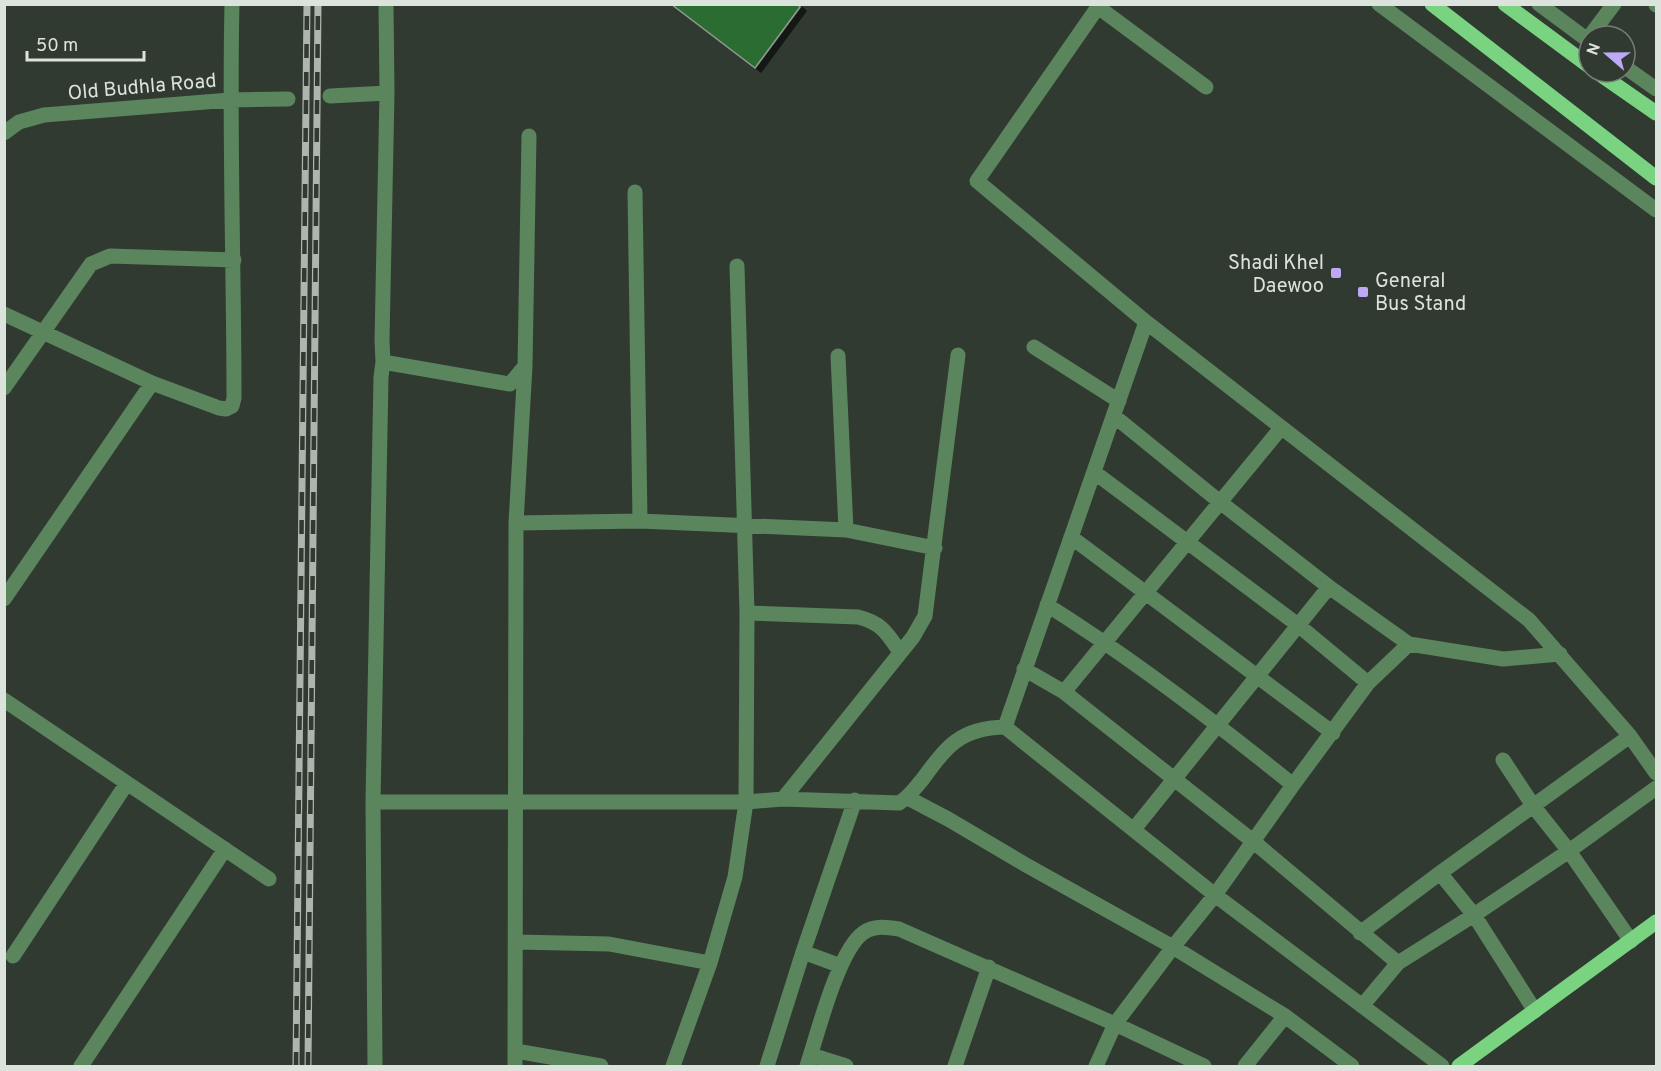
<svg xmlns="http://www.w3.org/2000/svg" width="1661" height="1071" font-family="Overpass,sans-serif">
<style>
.building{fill:#2c6c33;stroke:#909b91;stroke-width:1.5;filter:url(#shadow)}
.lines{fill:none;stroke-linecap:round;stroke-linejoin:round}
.minor{stroke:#5b855d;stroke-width:15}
.major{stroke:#79d380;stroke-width:15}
.rail-casing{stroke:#aeb4ae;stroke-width:7}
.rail{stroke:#313a31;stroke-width:4.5;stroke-dasharray:14;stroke-linecap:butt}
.poi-dot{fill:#bda9f5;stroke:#313a31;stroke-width:2}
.labels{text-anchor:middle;stroke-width:6;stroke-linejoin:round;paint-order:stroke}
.street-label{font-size:20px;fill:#dce2dc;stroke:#313a31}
.poi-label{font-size:20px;fill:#dce2dc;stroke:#313a31;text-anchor:end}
</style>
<defs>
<filter id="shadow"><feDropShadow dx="6" dy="4" stdDeviation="0" flood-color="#0009"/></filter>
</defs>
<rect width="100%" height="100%" fill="#313a31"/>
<path class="building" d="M671 4H797L800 7 755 68Z"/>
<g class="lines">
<path class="minor" d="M1100 4 977 181 1146 322 1529 620 1630 736 1656 773
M1379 4 1656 210
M1539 4 1589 41
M1656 4V5
M1098 7 1206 87
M1590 36 1614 4
M1625 67 1656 89
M330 96 387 93
M4 133 19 122 44 115 230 100 288 99
M635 192 640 521
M4 314 152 383 219 408 226 409 232 406 234 398C234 267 229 136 232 4
M1034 347 1119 401
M838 356 846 530
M383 362 510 384 525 366
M4 388 91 264 110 256 234 260
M1114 416 1220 502 1329 587 1409 644 1503 659 1560 654
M1094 472 1298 625 1368 683
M516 523 640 521 846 530 935 548
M1071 537 1333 733
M4 599 152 383
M1047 605C1133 659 1214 721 1293 785
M747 613 858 617C882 623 887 633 900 652
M1024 669 1064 692 1254 842 1398 963
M1064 692 1281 428
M4 700 269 879
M1005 727 1146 322
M1503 760 1534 807 1569 851 1631 941
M908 798 948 819 1026 865 1173 947 1285 1016 1245 1066
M783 799 899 803C909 797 914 789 922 780 947 746 960 728 1005 727L1215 895 1442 1066
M373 802H746L783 799 913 637 925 616 958 355
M1134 829 1329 587
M1440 873 1474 915 1535 1011
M1360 933 1440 873 1630 736
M516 942 609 944 710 963
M803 952 841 966
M13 956 127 783
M1362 1006 1398 963 1474 915 1569 851 1656 788
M1285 1016 1352 1066
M516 1051 601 1066
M811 1055 846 1066
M81 1066 225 849
M375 1066 373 802 381 377 383 362 382 341 387 93 386 4
M515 1066 516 523 525 366 529 136
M673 1066 710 963 735 877 746 802 747 613 737 266
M767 1066 803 952 855 800
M807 1066C817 1036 838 951 863 933 874 925 887 927 899 929L1115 1024 1204 1066
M955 1066 989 967
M1096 1066 1115 1024 1173 947 1215 895 1293 785 1368 683 1409 644"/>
<path class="major" d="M1432 4 1656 178
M1505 4 1589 66
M1597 72 1656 113
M1459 1066 1656 922"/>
<defs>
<path id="rail" d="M296 1066 307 4
M308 1066 318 4"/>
</defs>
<use href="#rail" class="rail-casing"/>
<use href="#rail" class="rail"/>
</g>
<g class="poi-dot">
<rect x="1330" y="267" width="12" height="12" rx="3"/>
<rect x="1357" y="286" width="12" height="12" rx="3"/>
</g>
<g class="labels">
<g class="street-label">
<text transform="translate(142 86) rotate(-5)" y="7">Old Budhla Road</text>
</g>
<g class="poi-label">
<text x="1324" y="269">Shadi Khel<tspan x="1324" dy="23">Daewoo</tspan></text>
<text x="1375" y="287" text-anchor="start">General<tspan x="1375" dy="23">Bus Stand</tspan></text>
</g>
</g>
<rect width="1661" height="1071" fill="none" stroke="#dce2dc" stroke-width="12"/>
<g transform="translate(1607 54) rotate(290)"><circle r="28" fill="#313a31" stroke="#757d75" stroke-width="1.5"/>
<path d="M0-4.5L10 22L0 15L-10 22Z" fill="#bda9f5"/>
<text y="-9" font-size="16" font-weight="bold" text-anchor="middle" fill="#dce2dc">N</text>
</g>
<path d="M27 51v9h117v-9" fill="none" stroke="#dce2dc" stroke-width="3"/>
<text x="36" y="51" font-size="18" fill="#dce2dc" stroke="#313a31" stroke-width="4.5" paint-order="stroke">50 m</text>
</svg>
